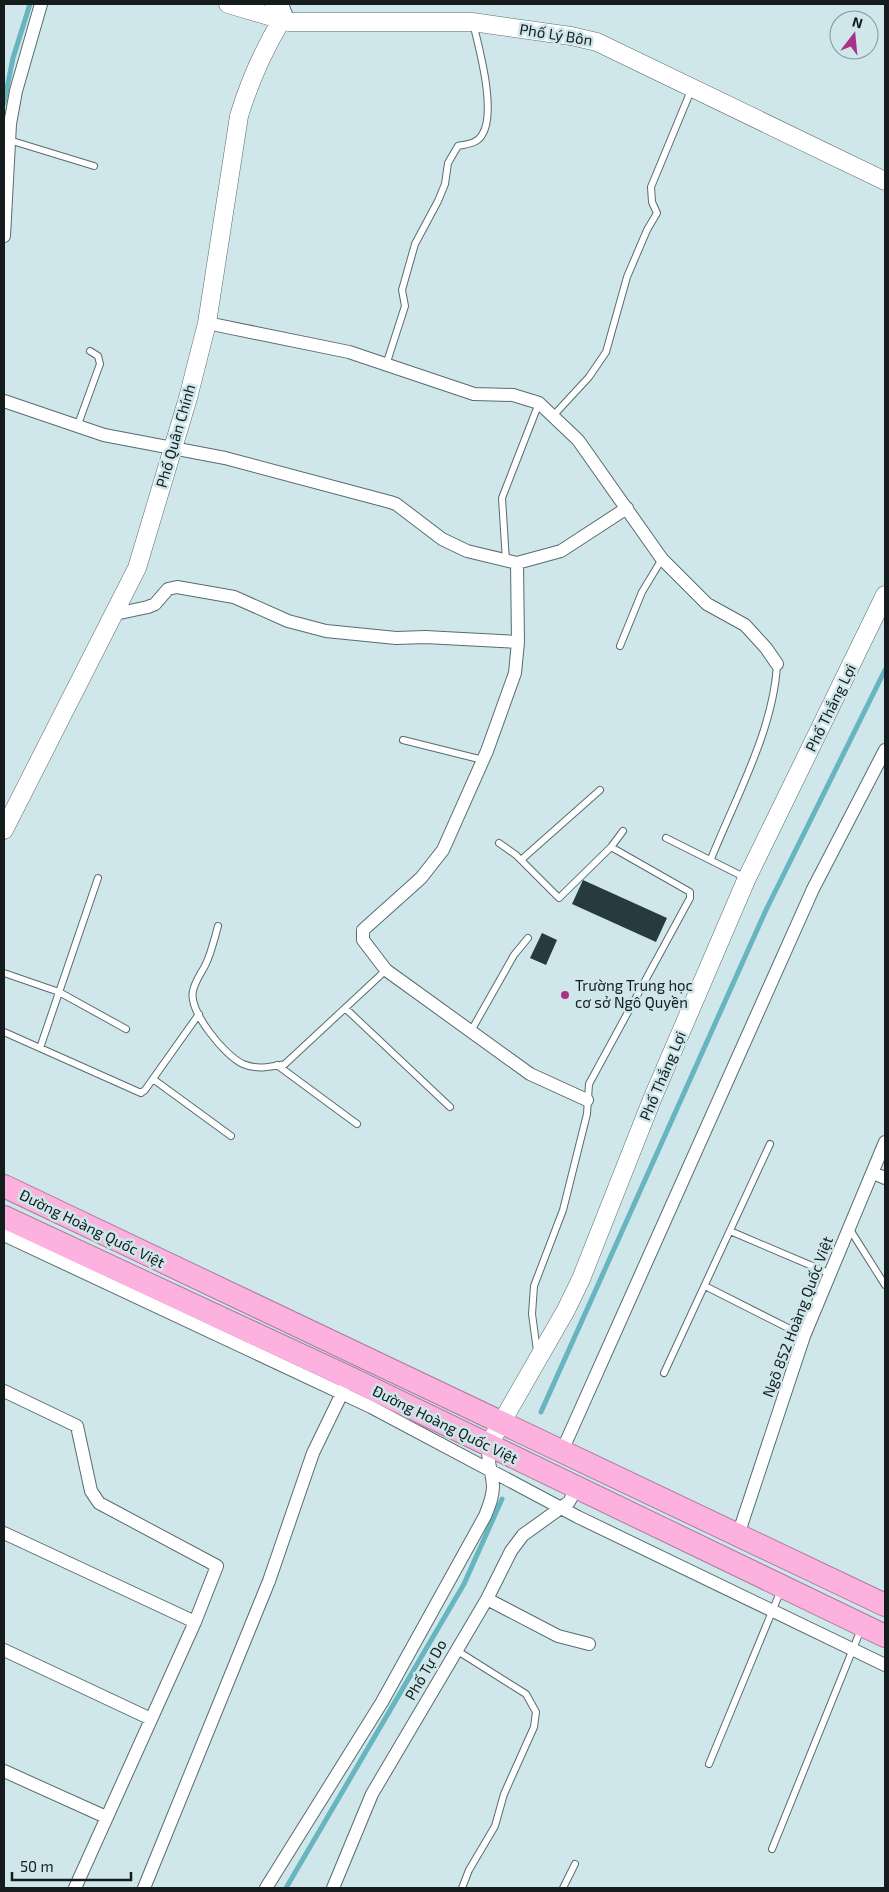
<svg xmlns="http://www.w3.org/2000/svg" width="889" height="1892" font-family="'Exo 2',sans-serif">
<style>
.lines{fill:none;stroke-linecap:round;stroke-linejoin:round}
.stream{stroke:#67b5bf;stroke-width:5}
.building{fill:#273a3d}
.lane-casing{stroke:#586c6f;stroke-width:8}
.street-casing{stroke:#586c6f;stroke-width:14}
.secondary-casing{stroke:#586c6f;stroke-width:19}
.highway-casing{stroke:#ab7d9b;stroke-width:24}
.lane{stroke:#fff;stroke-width:6}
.street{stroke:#fff;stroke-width:12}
.secondary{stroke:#fff;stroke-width:18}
.highway{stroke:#fcb1df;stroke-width:22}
.poi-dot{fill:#aa3186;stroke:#cfe7ea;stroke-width:2}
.labels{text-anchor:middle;stroke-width:5;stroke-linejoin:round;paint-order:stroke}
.street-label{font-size:15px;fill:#141c1e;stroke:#cfe7ea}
.poi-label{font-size:15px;fill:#141c1e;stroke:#cfe7ea;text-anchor:start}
</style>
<rect width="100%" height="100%" fill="#cfe7ea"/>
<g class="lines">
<path class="stream" d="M4 103 13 58 30 4
M541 1412 766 910 885 670
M286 1888 464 1584 502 1499"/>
</g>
<path class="building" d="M583 880 667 918 656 942 572 904Z
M542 933 557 940 546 965 530 958Z"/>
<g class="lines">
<defs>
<path id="lane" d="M9 140 94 166
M386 365 405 306 402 290 415 244 438 201 445 184 448 163 458 146C466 144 477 144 482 135 497 112 479 48 473 23
M553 416 589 377 606 352 627 277 647 230 657 213 652 202 651 187 692 88
M77 427 100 364 98 356 90 351
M506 561 502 498 539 403
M620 646 642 592 662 559
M403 740 483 760
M666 838 746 878
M499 843 516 855 559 898 611 847 623 831
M711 859C735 799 774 729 777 664
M521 860 600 790
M218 926C215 937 212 949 208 959 204 970 195 980 193 991 188 1011 225 1056 243 1064 257 1070 270 1067 285 1064L386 970
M4 973 59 992 126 1029
M345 1008 450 1107
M471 1031 514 955 528 938
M4 1032 141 1093 145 1090 199 1014
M40 1048 98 878
M277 1065 357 1124
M153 1079 231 1136
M849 1228 885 1285
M730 1231 831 1274
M705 1286 804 1336
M537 1351 532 1314 534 1286 563 1210 587 1114 589 1084 690 898V892L611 847
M664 1373 770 1144
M456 1650 526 1694 536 1712 534 1727 504 1794 495 1826 469 1870 462 1888
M709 1764 781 1590
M772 1849 861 1629
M563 1888 575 1864"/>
<path id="street" d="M271 4 281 21
M282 4 289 22
M4 236 10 124 16 91 41 4
M207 323 349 352 474 394 513 395 539 403 578 440 662 559 707 604 745 625 766 648 777 664
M4 401 104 435 225 458 390 502 396 504 442 539 467 551 517 563 561 551 627 508
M517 563 518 642 515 673 487 751 443 850 421 878 363 930V940L386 970 530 1074 587 1100
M115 614 148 607 155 604 168 589 177 587 234 597 288 621 326 631 396 638 425 637 518 642
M873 1173 885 1178
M4 1235 371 1407 578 1517 885 1665
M4 1391 77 1426 91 1491 99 1503 217 1566 195 1622 75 1888
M562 1451 813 889 885 750
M4 1533 195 1622
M738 1535 804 1336 885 1142
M487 1599 558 1636 589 1644
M4 1650 151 1719
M4 1771 106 1817
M144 1888 269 1581 313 1453 345 1387
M266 1888 382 1702 485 1516C489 1506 493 1497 493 1486 492 1472 487 1460 488 1446
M333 1888 372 1794 487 1599 511 1551 523 1535 569 1502 576 1489"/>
<path id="secondary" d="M228 4 289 22H472L571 36 597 42 885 181
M4 830 137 568 188 398 207 323 239 116C249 83 263 51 281 21
M488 1446 566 1310 581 1279 653 1097 747 878 885 595"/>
<path id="highway" d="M4 1186 885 1605
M4 1217 350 1378 885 1636"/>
</defs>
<use href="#lane" class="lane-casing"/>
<use href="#street" class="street-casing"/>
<use href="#secondary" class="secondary-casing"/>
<use href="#highway" class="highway-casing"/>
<use href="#lane" class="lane"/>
<use href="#street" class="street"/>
<use href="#secondary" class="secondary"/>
<use href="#highway" class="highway"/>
</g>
<circle class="poi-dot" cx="565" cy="995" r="5"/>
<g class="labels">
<g class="street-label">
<text transform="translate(556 35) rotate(9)" y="5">Phố Lý Bôn</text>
<text transform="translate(176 436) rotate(-74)" y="5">Phố Quân Chính</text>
<text transform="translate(831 708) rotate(-64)" y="5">Phố Thắng Lợi</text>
<text transform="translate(663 1076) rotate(-67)" y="5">Phố Thắng Lợi</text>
<text transform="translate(92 1229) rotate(26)" y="5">Đường Hoàng Quốc Việt</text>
<text transform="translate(798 1317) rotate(-69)" y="5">Ngõ 852 Hoàng Quốc Việt</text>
<text transform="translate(445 1425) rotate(26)" y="5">Đường Hoàng Quốc Việt</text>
<text transform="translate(426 1670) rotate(-60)" y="5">Phố Tự Do</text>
</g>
<g class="poi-label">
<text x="575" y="991">Trường Trung học<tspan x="575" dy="17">cơ sở Ngô Quyền</tspan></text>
</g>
</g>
<rect width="889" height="1892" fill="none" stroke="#141c1e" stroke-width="10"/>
<g transform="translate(854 35) rotate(16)"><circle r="24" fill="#cfe7ea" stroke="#849698"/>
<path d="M0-4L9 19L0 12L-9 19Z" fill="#aa3186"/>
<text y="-8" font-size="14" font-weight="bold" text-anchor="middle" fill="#141c1e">N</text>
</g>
<path d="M12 1872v8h119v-8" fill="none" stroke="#141c1e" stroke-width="2.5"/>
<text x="20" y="1872" font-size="15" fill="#141c1e" stroke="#cfe7ea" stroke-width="4" paint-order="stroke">50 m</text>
</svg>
